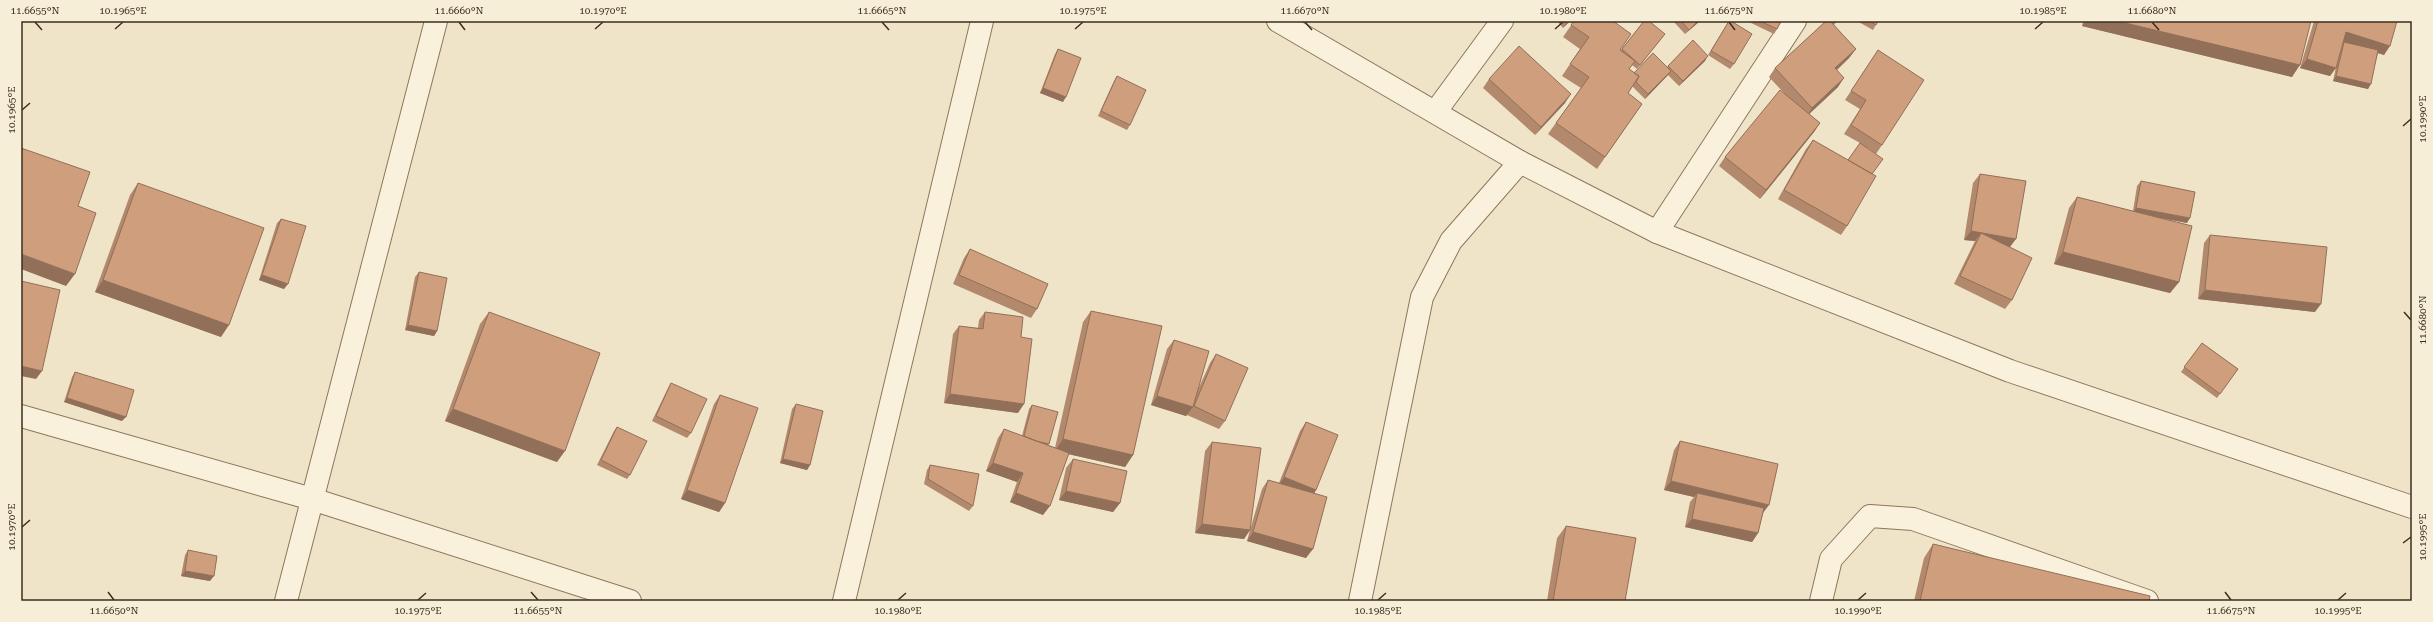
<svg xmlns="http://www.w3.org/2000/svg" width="2433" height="622" font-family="'Roboto Serif',serif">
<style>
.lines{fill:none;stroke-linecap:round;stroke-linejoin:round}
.minor-casing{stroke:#8d765c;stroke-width:24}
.tertiary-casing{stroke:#8d765c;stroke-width:24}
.minor{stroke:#faf1dc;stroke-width:22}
.tertiary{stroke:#faf1dc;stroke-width:22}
.wall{fill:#b2896c}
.shaded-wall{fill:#916f58}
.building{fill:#cf9f7d;stroke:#916f58}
.ticks{fill:none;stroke:#3d2e20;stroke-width:1.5}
.neatline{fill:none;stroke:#3d2e20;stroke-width:1.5}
.ticks-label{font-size:10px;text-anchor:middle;fill:#3d2e20}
</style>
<rect width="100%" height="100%" fill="#f0e4c8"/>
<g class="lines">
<defs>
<path id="minor" d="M1436 111 1502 21
M1657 232 1795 21
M21 416 312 499 630 601
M286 601 436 21
M844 601 982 21
M1360 601 1422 297 1451 241 1520 162
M1821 601 1831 559 1870 516 1913 519 2147 601"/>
<path id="tertiary" d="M1278 21 1520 162 1657 232 2010 371 2412 507"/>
</defs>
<use href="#minor" class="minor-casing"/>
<use href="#tertiary" class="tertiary-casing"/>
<use href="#minor" class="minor"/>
<use href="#tertiary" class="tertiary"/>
</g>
<path class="wall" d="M1557 21H1570L1563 28Z
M1574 21 1621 50 1644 21 1665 34 1637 69 1632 65 1629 69 1634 73 1667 67 1693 40 1705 61 1679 86 1668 75 1645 99 1632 86 1628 93 1642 104 1597 169 1548 134 1581 88 1562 76 1580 49 1563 37Z
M1673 21H1700L1685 34Z
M1729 21 1734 64 1730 69 1708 55Z
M1747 21H1781L1777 29 1774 34Z
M1824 21H1837L1834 25 1856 49 1849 58 1837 70 1838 87 1809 114 1820 123 1814 132 1760 199 1719 166 1725 157 1785 94 1769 77 1775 68 1825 22Z
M1857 21H1878L1873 30Z
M2083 21H2311L2292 77 2082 26Z
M2314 21H2397L2384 55 2378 53 2368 89 2333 81 2336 67 2330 76 2300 68Z
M1058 49 1063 102 1040 93 1055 54Z
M1878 50 1882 145 1876 154 1868 148 1872 174 1847 226 1841 235 1778 199 1806 149 1813 140 1848 160 1860 143 1844 134 1860 109 1845 100Z
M1117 76 1130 125 1127 130 1098 116 1114 81Z
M1489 79 1565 103 1535 135 1483 88Z
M1980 174 2010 247 2012 300 2005 309 1954 284 1975 241 1964 240 1973 183Z
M2141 181 2187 223 2158 217 2179 282 2170 293 2054 264 2069 208 2077 197 2133 211 2137 186Z
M138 183 221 337 95 292 130 195Z
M281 219 284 289 259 280 277 223Z
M2210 235 2315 312 2198 299 2204 243Z
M970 249 1037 309 1031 318 953 284 964 258Z
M419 272 437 331 434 336 405 330 415 277Z
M1091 311 1133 455 1125 467 1068 454 1043 515 1010 502 1017 482 986 471 998 438 1004 429 1022 436 1029 409 1032 405 1049 444 1048 445 1055 448 1083 322Z
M489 312 557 462 445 421 480 324Z
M985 312 1021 337 1018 413 944 403 953 334 959 326 978 328 979 320Z
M1174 340 1196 394 1210 363 1216 354 1225 421 1219 429 1187 415 1188 414 1186 416 1151 405 1167 349Z
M2202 343 2238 369 2217 398 2181 372Z
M75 372 122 421 64 402 72 377Z
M671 383 691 433 687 438 652 421 668 388Z
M720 395 725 503 719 512 681 499 714 404Z
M796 404 810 465 807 470 780 463 792 409Z
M1306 422 1316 490 1314 494 1306 558 1247 541 1250 530 1244 539 1195 533 1205 451 1212 442 1250 530 1262 489 1268 480 1279 483 1300 431Z
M617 427 630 475 627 479 597 465 614 431Z
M1680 441 1763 513 1758 533 1752 542 1685 527 1690 502 1694 497 1664 490 1674 450Z
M1073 459 1120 503 1113 512 1059 500 1066 468Z
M930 465 973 506 969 511 924 484 927 470Z
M1566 526 1625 601H1547L1557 538Z
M1933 544 2149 601H1914L1924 558Z
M188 550 210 581 181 576 185 555Z"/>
<path class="shaded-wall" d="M1568 21H1570L1563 28Z
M1698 21H1700L1685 34Z
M2086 21H2117L2300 65 2292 77 2082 26Z
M2346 32 2390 46 2384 55 2340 41Z
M1856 49 1849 58 1829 77 1835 68Z
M1708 56 1705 61 1679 86 1683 81Z
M2307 59 2336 68 2330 76 2300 68Z
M1671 71 1668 75 1645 99 1648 94Z
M2336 76 2371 84 2368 89 2333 81Z
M1844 78 1838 87 1806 117 1812 108Z
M1043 88 1066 97 1063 102 1040 93Z
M1571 94 1565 103 1535 135 1541 127Z
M1820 123 1814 132 1760 199 1766 190Z
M2136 208 2190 218 2187 223 2133 213Z
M1971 231 2016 239 2010 247 1981 233 1975 241 1964 240Z
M2063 252 2179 282 2170 293 2054 264Z
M21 254 75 274 66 286 21 269Z
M262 275 288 284 284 289 259 280Z
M103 280 229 325 221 337 95 292Z
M2205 290 2321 304 2315 312 2198 299Z
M408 325 437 331 434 336 405 330Z
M21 366 42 371 36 379 21 376Z
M950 394 1024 404 1018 413 944 403Z
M1157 396 1193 407 1186 416 1151 405Z
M67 398 126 417 122 421 64 402Z
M453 409 565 451 557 462 445 421Z
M1063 439 1133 455 1125 467 1055 451Z
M783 459 810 465 807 470 780 463Z
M993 463 1023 473 1017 482 986 471Z
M1284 477 1316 490 1310 499 1278 486Z
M1671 481 1769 505 1763 513 1697 493 1694 497 1664 490Z
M687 490 725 503 719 512 681 499Z
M1066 491 1120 503 1113 512 1059 500Z
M1016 493 1050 506 1043 515 1010 502Z
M1692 519 1758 533 1752 542 1685 527Z
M1202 524 1250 530 1244 539 1195 533Z
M1253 532 1313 549 1306 558 1247 541Z
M185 571 214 576 210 581 181 576Z"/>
<path class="building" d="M1574 21H1613L1631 34 1620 50 1635 61 1629 69 1639 76 1628 93 1642 104 1605 157 1556 123 1589 77 1570 64 1589 37 1571 25Z
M1644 21H1649L1665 34 1640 65 1622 49Z
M1681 21H1698L1689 30Z
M1729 21H1731L1752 34 1734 64 1711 51Z
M1760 21H1781L1777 29Z
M1826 21H1830L1856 49 1835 68 1844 78 1812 108 1775 68Z
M1869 21H1878L1876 25Z
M2117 21H2311L2300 65Z
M2318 21H2397L2390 46 2346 32 2336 68 2307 59Z
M1693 40 1708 56 1683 81 1668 66Z
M2344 42 2378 50 2371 84 2336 76Z
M1519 46 1571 94 1541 127 1489 79Z
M1058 49 1081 58 1066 97 1043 88Z
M1878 50 1924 80 1882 145 1851 125 1866 100 1851 91Z
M1653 53 1671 71 1648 94 1636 82 1639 76 1634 73Z
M1117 76 1146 90 1130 125 1101 111Z
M1780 90 1820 123 1766 190 1725 157Z
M1813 140 1876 176 1847 226 1784 190Z
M1860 143 1883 159 1872 174 1848 160Z
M21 148 90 172 78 206 96 213 75 274 21 254Z
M1980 174 2026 181 2016 239 1971 231Z
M2141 181 2195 192 2190 218 2136 208Z
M138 183 264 228 229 325 103 280Z
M2077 197 2192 226 2179 282 2063 252Z
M281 219 306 226 288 284 262 275Z
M1981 233 2032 258 2012 300 1960 276Z
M2210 235 2327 247 2321 304 2205 290Z
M970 249 1048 284 1037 309 959 275Z
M419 272 447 278 437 331 408 325Z
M21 281 60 290 42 371 21 366Z
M1091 311 1162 326 1133 455 1063 439Z
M489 312 600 353 565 451 453 409Z
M985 312 1023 317 1021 337 1032 339 1024 404 950 394 959 326 983 329Z
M1174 340 1209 351 1193 407 1157 396Z
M2202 343 2238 369 2220 394 2184 367Z
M1216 354 1248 368 1225 421 1194 406Z
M75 372 134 390 126 417 67 398Z
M671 383 707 399 691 433 656 416Z
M720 395 758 408 725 503 687 490Z
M796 404 823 411 810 465 783 459Z
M1032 405 1058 412 1049 444 1036 441 1024 436Z
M1306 422 1338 435 1316 490 1284 477Z
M617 427 647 441 630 475 601 460Z
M1004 429 1069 453 1050 506 1016 493 1023 473 993 463Z
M1680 441 1778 464 1769 505 1671 481Z
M1212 442 1261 448 1250 530 1202 524Z
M1073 459 1127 471 1120 503 1066 491Z
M930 465 979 474 973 506 928 479Z
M1268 480 1327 497 1313 549 1253 532Z
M1697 493 1764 508 1758 533 1692 519Z
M1566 526 1636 538 1625 601H1553Z
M1933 544 2150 596 2149 601H1920Z
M188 550 217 556 214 576 185 571Z"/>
<path class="ticks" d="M35 22 42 30M459 22 465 30M882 22 889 30M1305 22 1312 30M1729 22 1735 30M2152 22 2159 30M115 29 123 22M595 29 603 22M1075 29 1083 22M1555 29 1563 22M2035 29 2043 22M22 110 30 103M2403 126 2411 119M2404 312 2411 320M22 527 30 520M2403 543 2411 537M108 592 114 600M531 592 538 600M2225 592 2231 600M418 600 426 593M898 600 906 593M1378 600 1386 593M1858 600 1866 593M2338 600 2346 593"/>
<rect width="2433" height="622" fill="none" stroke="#f7eed8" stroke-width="44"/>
<rect x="22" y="22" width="2389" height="578" class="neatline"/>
<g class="ticks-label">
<text x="35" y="14">11.6655°N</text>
<text x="123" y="14">10.1965°E</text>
<text x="459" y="14">11.6660°N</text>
<text x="603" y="14">10.1970°E</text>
<text x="882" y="14">11.6665°N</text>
<text x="1083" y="14">10.1975°E</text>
<text x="1305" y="14">11.6670°N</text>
<text x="1563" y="14">10.1980°E</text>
<text x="1729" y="14">11.6675°N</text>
<text x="2043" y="14">10.1985°E</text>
<text x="2152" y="14">11.6680°N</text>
<text transform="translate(11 110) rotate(-90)" y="4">10.1965°E</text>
<text transform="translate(2422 119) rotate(-90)" y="4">10.1990°E</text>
<text transform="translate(2422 320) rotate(-90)" y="4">11.6680°N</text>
<text transform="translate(11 527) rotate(-90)" y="4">10.1970°E</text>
<text transform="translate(2422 537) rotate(-90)" y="4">10.1995°E</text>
<text x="114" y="614">11.6650°N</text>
<text x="418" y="614">10.1975°E</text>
<text x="538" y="614">11.6655°N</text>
<text x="898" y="614">10.1980°E</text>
<text x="1378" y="614">10.1985°E</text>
<text x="1858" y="614">10.1990°E</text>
<text x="2231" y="614">11.6675°N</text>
<text x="2338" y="614">10.1995°E</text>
</g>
</svg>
